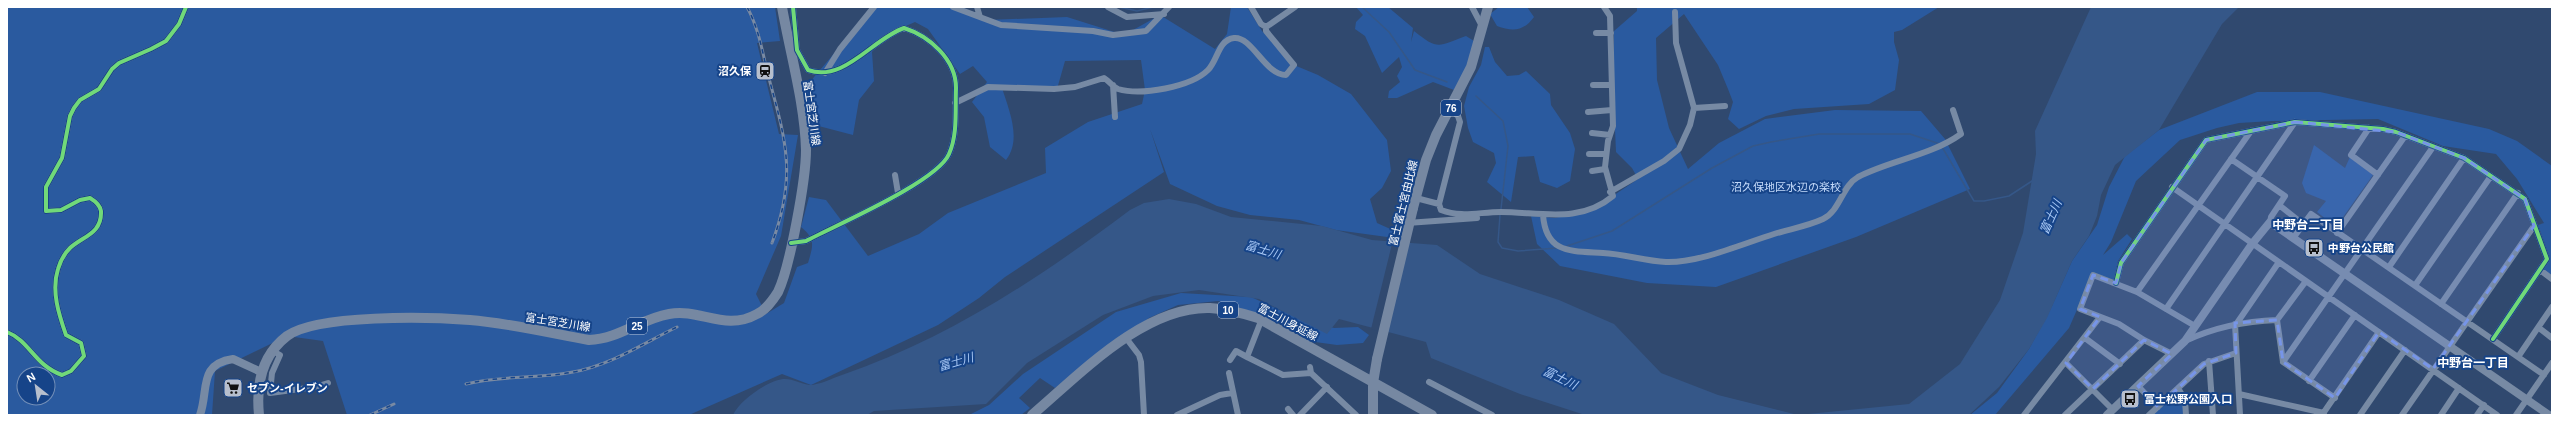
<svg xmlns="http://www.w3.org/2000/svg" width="2559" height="422" font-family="Helvetica,'Noto Sans JP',sans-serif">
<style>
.green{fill:#2a5a9f;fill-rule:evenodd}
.water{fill:#355788}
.pier{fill:#30496f}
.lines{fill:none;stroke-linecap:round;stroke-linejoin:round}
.stream{stroke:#355788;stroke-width:1.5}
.minor{stroke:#778aa4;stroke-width:6}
.tertiary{stroke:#778aa4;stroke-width:8}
.primary{stroke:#7688a2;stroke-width:10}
.rail-casing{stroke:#798aa3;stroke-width:3}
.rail{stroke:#164489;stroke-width:1.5;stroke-dasharray:4.5;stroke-linecap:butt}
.primary-bridge{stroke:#7688a2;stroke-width:10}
.cycleway-casing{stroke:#164489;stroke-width:6}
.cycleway{stroke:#71d979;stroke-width:4}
.marked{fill:#7795e8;fill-opacity:0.2;stroke:#7795e8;stroke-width:3;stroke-dasharray:8 5;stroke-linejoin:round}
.labels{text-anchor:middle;stroke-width:4;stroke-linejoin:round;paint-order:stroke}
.shield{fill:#164489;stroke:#b9c7dc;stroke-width:1}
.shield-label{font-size:10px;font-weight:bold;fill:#fff}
.poi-label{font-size:11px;font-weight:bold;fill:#fff;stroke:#164489;text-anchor:start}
.street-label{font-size:11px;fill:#fff;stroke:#164489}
.park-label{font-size:11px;fill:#c4dafa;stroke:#164489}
.water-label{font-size:12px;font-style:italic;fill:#a9c9f6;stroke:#164489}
.neighbourhood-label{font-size:12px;font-weight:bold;fill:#fff;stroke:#164489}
</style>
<rect width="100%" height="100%" fill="#30496f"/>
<path class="green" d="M7 7H775L780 41 757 43 779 134 798 135 781 236 756 294 766 314 784 303 797 267 808 263C813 246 816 239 801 227L809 197 826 200 868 256 919 234 948 213 1046 173 1045 148 1088 122 1142 104 1145 90 1141 60 1065 61 1057 89 1002 88C1009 110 1022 140 1006 160L990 147 984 117 972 102 987 82 973 66 960 74 928 29 915 22 883 36 872 52 874 81 859 100 853 135 811 124V115L803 93 814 77 874 7H962L988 20 1067 17 1124 35 1160 15 1215 49 1227 34 1231 7H1247L1262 31 1294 65 1318 75 1351 94 1387 140 1391 171 1382 188 1370 199 1377 223 1397 232 1387 237 1336 230 1299 220 1250 215 1217 206 1170 184 1150 129 1164 172 1005 277 979 298 938 325 811 385 782 374 689 415H347L323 341 287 336 215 371 212 415H8ZM24 374H48V398H24Z
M1356 7H1388L1413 28 1411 42 1414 31C1439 51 1438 46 1466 36L1474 41 1471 59 1454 90 1433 82 1397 98H1388L1389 91 1400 82 1397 76 1402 67 1399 57 1382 73 1365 36 1355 29 1356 22 1363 15Z
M1499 7H1527L1534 17C1524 31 1513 32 1497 26L1490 14Z
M1637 7H1939L1902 30 1894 32V42L1899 60 1895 90 1869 104 1794 109 1766 116 1739 129 1728 119 1733 102 1728 89 1718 65 1684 14 1656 38 1657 80 1669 128 1688 169 1719 143 1765 119 1835 110 1921 111 1945 139 1970 189 1856 237 1716 287 1647 283 1560 266 1537 244 1531 216 1555 218 1595 208 1638 179 1632 168 1616 152 1613 84 1614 31 1637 11Z
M1485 47H1489L1495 62 1507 76 1519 75 1526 71 1550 94 1551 105 1570 133 1575 149 1570 181 1557 188 1540 182 1534 156 1518 157 1511 202 1487 182 1496 163 1494 153 1473 142 1468 128 1464 106 1469 87 1481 65Z
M2257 92H2320L2489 129 2517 141 2552 166V275L2543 270 2550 258 2538 225 2544 223 2517 179 2496 154 2443 146 2378 119 2272 121 2239 123 2217 128 2180 140 2136 181 2111 242 2103 255 2127 234 2132 239 2118 261 2114 280 2093 273 2069 328 1995 415H1970L1997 393 2029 349 2052 306 2072 261 2097 225 2109 187 2125 156 2159 130Z
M2314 145 2345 168 2350 157 2373 175 2336 227 2317 212 2326 201 2306 193 2302 183Z
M1181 293 1251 297 1282 311 1334 328 1358 327 1369 335 1363 343 1337 345 1308 341 1285 325 1218 301 1178 305 1149 318 1055 388 1040 378 1019 398 1030 408 1021 415H969L989 405 1023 374 1116 312Z
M2177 391 2183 400 2184 415H2152Z"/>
<path class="water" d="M2091 7H2239L2222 24 2159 130 2115 165 2101 195 2097 216 2089 236 2072 261 2047 318 2029 349 1999 387 1969 415H1585L1520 394 1431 358 1426 342 1339 319 1327 334 1259 299 1199 290 1153 296 1103 315 1027 363 986 404 874 411 867 415H733C739 401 767 381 783 379 792 378 801 384 810 385 819 385 833 378 842 375 948 339 1041 277 1130 210L1144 203 1169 199 1196 204 1231 217 1322 226 1372 240 1437 245 1480 274 1559 300 1614 324 1661 373 1718 395 1798 415 1909 404 1960 364 2000 300 2023 233 2036 154 2035 131Z"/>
<path class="pier" d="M1393 240H1405L1384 333 1371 329Z"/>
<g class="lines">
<path class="stream" d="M1119 7 1137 11 1153 7
M1362 7 1389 32 1415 70 1447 82
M1476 96 1503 121 1508 146 1501 209
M1942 147 1974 201H1984L2009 196 2032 181
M1500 215 1498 242 1502 248 1518 251 1557 248
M1567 246 1612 231 1712 168 1753 146 1771 142 1819 134H1910L1940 144"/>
<path class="minor" d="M953 7 1001 25 1093 31 1113 35 1146 31 1169 7
M977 7 980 17
M1108 7 1127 17 1164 14
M1251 7 1261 24 1266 27 1295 7
M1472 7 1482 26
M1596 33H1611
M825 73 840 49 874 7
M1113 85 1115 117
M1593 85H1611
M955 103 988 87 1054 89 1075 87 1104 78C1109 81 1113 87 1118 89 1141 96 1191 87 1208 70 1218 60 1218 40 1234 38 1252 36 1265 75 1286 75L1294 65 1266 31V27
M1694 108 1725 106
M1450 109 1458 116 1460 122 1439 204 1441 210C1462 218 1479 212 1501 212 1540 212 1580 224 1613 196L1605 167 1608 141 1613 126 1610 16 1604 7
M1588 112 1612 110
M2369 128 2351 155 2378 175
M1592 133 1610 135
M1589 154H1606
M2231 159 2285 196 2271 217 2270 222
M1592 171 1605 169
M895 175 898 193
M2172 187 2497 415
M1610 192 1664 161 1679 149 1690 125 1694 108 1676 43 1675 12
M1416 198 1439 204
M2279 205 2303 224
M1543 215C1546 254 1571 251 1603 253 1624 254 1645 261 1666 262 1699 263 1742 244 1774 234 1790 229 1808 226 1823 219 1840 211 1842 186 1858 177 1891 160 1930 156 1961 134L1953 110
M1407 223 1477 218
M2337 233 2405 136
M2294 237 2311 214 2544 375
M791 243 806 241C836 225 937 182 949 154 958 134 955 109 956 88 956 59 929 36 904 28 872 39 844 83 808 70L797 50 793 7
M2389 267 2464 158
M2540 270 2552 279
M2306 281 2277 320 2283 362 2335 398
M2116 283 2121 263 2206 140 2295 122 2383 129 2396 132 2464 158 2525 199 2547 259 2493 339
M2416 284 2491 176
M2137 292 2251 131
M2441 304 2518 193
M2166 309 2295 122
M1261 321 1247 357 1283 375 1311 373
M2237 323 2279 262
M2235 324 2240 415
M2539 328 2552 338
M7 332C30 341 34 365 62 375L71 371 84 356 81 343 66 335C59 315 51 291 58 269 60 262 64 254 70 248 83 236 102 234 101 211 100 205 95 201 90 198L80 200 61 210 46 211V187L62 158 70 116 74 108 80 100 99 89 112 69 119 63 151 49 166 41 179 24 186 7
M1126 338 1139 355 1141 362 1144 415
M2085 338 2120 364
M2185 341C2215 327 2245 321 2277 320
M273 351 280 355 272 373 270 393 315 387 328 383
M2172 354 2144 340 2119 324 2080 309 2093 275 2137 292 2195 326
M2518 357 2552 307
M1230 360 1236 351 1247 357
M2209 361 2213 415
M2283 362 2433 147
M2066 363 2113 410
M1310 367 1311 373 1356 415
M1229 373 1238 415
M2309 381 2355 315
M1429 382 1492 415
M2138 386 2158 407
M2178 388 2185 400 2186 415
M2239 394 2324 413
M1288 409 1293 415
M1177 415 1220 395 1232 393
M1300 415 1327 387
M2024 415 2100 317
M2065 415 2144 340
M2149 415 2204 364 2236 353
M2322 415 2379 332
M2360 415 2405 350
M2402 415 2534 226
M2441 415 2459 388
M2477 415 2484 405
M2516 415 2552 363"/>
<path class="tertiary" d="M200 415C209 390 198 364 233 359L261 372
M2107 415 2185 341 2252 244 2270 222 2549 415"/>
<path class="primary" d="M1413 208 1426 160 1436 135 1471 67 1488 7
M259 415C256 385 262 355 287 336 317 314 430 317 470 320 509 323 550 333 589 340 619 339 640 319 669 314 700 308 725 332 757 314 766 310 773 300 778 292 790 267 806 179 806 150 805 104 790 53 782 7
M1032 415C1079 375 1144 306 1210 308 1227 309 1242 313 1258 318L1432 415
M1373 415V383L1377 359"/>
<defs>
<path id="rail" d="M747 7C758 27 762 49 767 71 785 138 798 174 772 243
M466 384C502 375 538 379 573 372 609 366 644 343 677 327
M370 415 394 404"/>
</defs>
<use href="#rail" class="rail-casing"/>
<use href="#rail" class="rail"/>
<path class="primary-bridge" d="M1377 359 1413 208"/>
<defs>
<path id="cycleway" d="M791 243 806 241C836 225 937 182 949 154 958 134 955 109 956 88 956 59 929 36 904 28 872 39 844 83 808 70L797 50 793 7
M2116 283 2121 263 2206 140 2295 122 2383 129 2396 132 2464 158 2525 199 2547 259 2493 339
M7 332C30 341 34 365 62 375L71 371 84 356 81 343 66 335C59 315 51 291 58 269 60 262 64 254 70 248 83 236 102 234 101 211 100 205 95 201 90 198L80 200 61 210 46 211V187L62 158 70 116 74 108 80 100 99 89 112 69 119 63 151 49 166 41 179 24 186 7"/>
</defs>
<use href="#cycleway" class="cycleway-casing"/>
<use href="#cycleway" class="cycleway"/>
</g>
<path class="marked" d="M2295 122 2396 132 2464 158 2525 199 2534 226 2433 369 2379 332 2335 398 2283 362 2277 320 2235 323 2236 353 2204 364 2158 407 2138 386 2172 354 2144 340 2093 389 2066 363 2100 317 2080 309 2093 275 2116 283 2121 263 2206 140Z"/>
<defs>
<symbol id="station-square" viewBox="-11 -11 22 22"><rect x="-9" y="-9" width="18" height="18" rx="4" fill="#b7bfcd" stroke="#164489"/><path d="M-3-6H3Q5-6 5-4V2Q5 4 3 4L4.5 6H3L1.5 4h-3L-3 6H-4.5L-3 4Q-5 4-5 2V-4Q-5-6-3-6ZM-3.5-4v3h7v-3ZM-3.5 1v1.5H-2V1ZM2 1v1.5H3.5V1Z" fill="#111"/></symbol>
<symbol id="bus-square" viewBox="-11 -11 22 22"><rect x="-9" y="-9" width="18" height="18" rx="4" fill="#b7bfcd" stroke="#164489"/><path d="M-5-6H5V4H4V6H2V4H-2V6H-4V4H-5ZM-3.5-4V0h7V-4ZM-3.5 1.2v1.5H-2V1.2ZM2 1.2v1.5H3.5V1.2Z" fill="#111"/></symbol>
<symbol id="supermarket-square" viewBox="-11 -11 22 22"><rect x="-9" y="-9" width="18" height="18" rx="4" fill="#b7bfcd" stroke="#164489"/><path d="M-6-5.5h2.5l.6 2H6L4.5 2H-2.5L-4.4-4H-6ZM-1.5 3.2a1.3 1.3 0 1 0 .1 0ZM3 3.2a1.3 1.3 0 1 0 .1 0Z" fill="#111"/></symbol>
</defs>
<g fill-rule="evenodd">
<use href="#station-square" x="754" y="60" width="22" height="22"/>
<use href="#bus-square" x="2303" y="237" width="22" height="22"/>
<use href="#supermarket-square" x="222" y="377" width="22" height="22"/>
<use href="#bus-square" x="2119" y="388" width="22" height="22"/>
</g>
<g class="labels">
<g class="shield">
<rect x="1441" y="100" width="20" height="16" rx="3"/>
<rect x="1218" y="302" width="20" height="16" rx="3"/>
<rect x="627" y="318" width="20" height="16" rx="3"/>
</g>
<g class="shield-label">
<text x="1451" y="112">76</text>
<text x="1228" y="314">10</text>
<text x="637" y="330">25</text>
</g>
<g class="poi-label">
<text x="751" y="75" text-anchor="end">沼久保</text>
<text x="2328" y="252">中野台公民館</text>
<text x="247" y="392">セブン-イレブン</text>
<text x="2144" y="403">富士松野公園入口</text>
</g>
<g class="street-label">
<text transform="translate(812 113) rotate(82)" y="4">富士宮芝川線</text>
<text transform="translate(1403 203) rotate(-76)" y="4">富士富士宮由比線</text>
<text transform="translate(558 322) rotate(9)" y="4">富士宮芝川線</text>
<text transform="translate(1288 322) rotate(28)" y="4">富士川身延線</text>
</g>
<g class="park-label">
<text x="1786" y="191">沼久保地区水辺の楽校</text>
</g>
<g class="water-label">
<text transform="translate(2051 217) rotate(-66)" y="4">富士川</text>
<text transform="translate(1263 250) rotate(17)" y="4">富士川</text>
<text transform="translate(956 362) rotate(-16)" y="4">富士川</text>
<text transform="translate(1560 378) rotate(26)" y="4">富士川</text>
</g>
<g class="neighbourhood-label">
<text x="2308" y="229">中野台二丁目</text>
<text x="2473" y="367">中野台一丁目</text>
</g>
</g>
<rect width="2559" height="422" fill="none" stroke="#ffffff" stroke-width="16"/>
<g transform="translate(36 386) rotate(330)"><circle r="19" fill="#164489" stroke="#738fb8"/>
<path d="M0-3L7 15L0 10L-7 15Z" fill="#b7bfcd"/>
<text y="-6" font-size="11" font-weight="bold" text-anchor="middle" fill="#ffffff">N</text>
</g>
</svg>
